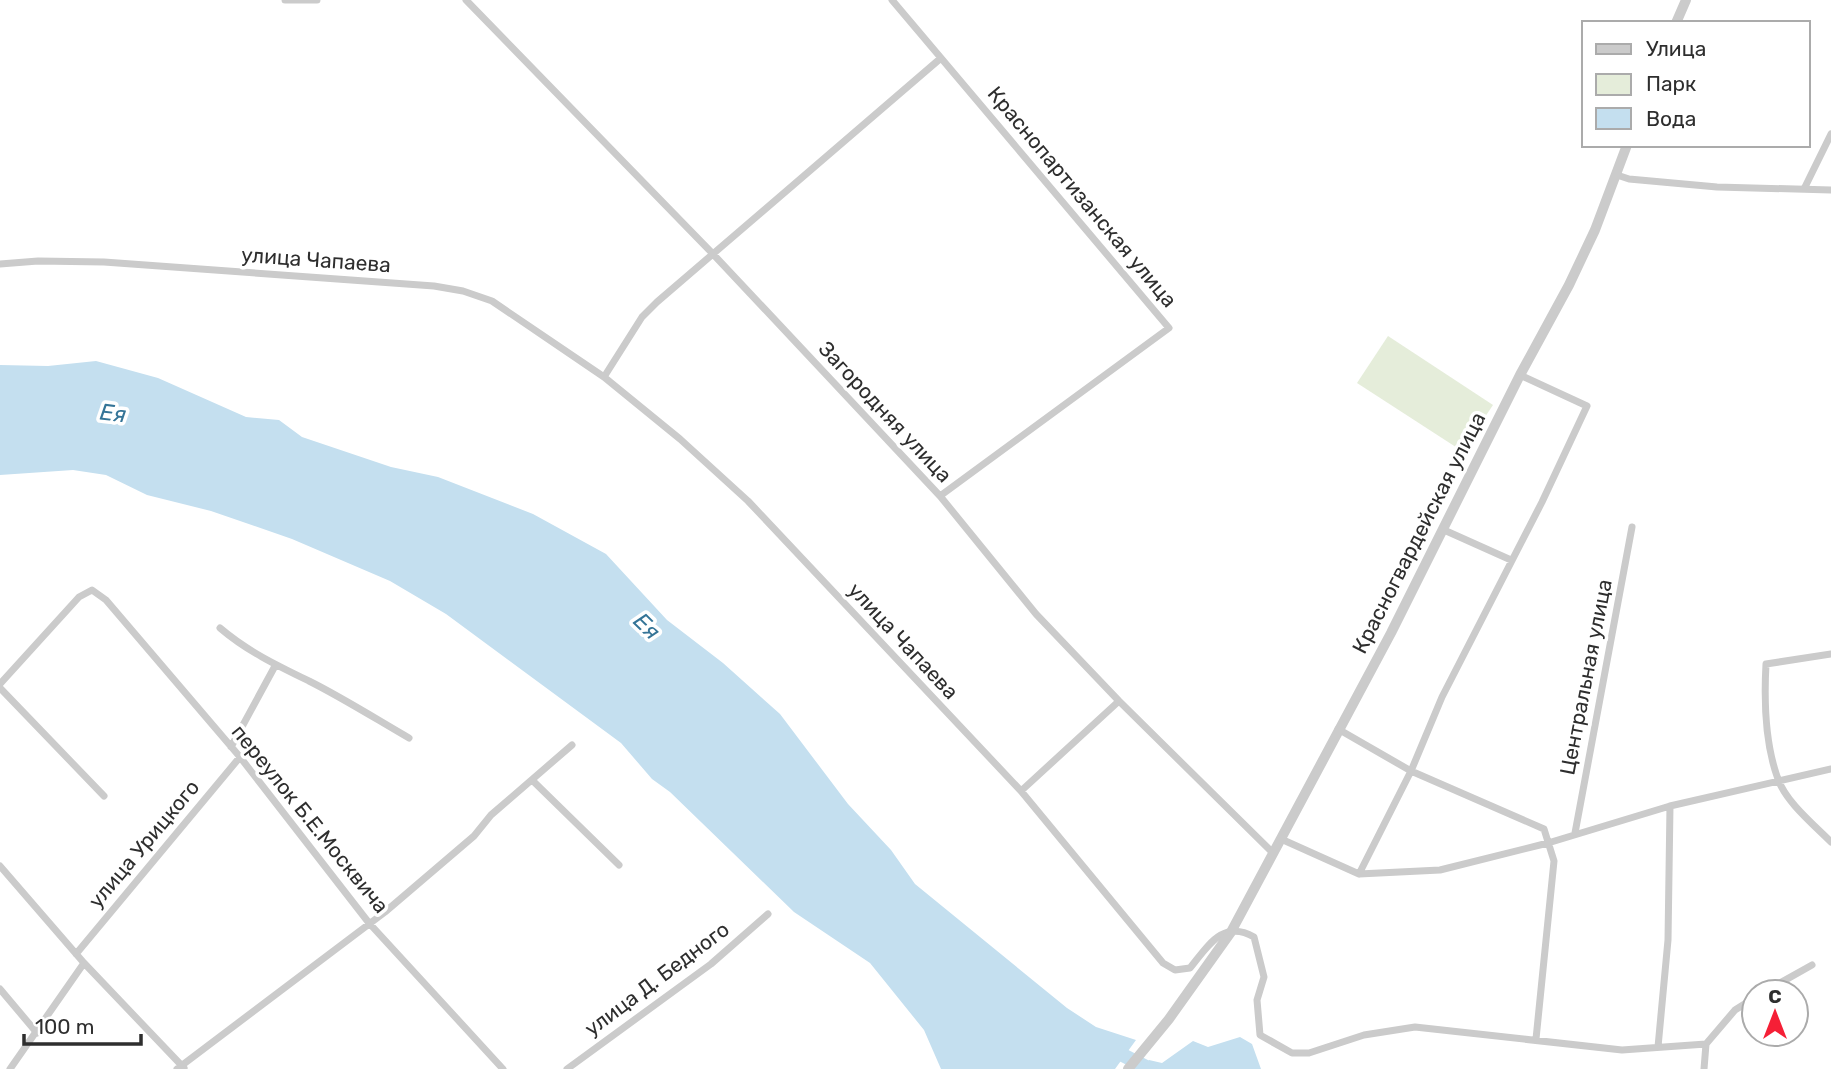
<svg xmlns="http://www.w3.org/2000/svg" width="1831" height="1069" font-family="Rubik,sans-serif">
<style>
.green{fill:#e5edda}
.water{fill:#c4dfef}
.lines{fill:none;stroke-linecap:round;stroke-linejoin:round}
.river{stroke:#c4dfef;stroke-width:14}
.minor{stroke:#cbcbcb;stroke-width:7}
.tertiary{stroke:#cbcbcb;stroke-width:10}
.labels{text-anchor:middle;stroke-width:7;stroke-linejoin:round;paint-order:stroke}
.street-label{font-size:21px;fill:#2e2e2e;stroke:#fff}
.water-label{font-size:23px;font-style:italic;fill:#347497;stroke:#fff}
</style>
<rect width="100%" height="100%" fill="#fff"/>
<path class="green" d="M1388 336 1493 405 1462 451 1357 383Z"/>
<path class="water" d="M96 361 158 378 246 417 279 420 302 437 391 467 438 477 533 514 606 554 667 620 723 663 780 714 848 804 891 850 915 884 1067 1008 1096 1027 1136 1040 1115 1069H941L924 1030 870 963 794 912 670 792 652 779 621 743 446 614 390 581 292 539 211 511 147 495 106 475 73 470 0 475V365L48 366Z
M1240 1037 1252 1044 1261 1069H1143L1149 1060 1162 1063 1193 1041 1208 1047Z"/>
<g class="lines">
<path class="river" d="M1111 1049 1150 1069"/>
<path class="minor" d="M285 0H317
M466 0 713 254 940 496 1036 614 1119 701 1273 853
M892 0 1169 328 940 496
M1617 175 1629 179 1717 187 1831 190
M1804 189 1831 134
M0 264 38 261 104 262 434 286 463 291 492 301 604 377 680 439 748 501 1021 791 1163 963 1175 970 1190 968C1208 946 1223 919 1254 937L1264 977 1257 1000 1260 1035 1292 1053H1309L1364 1035 1415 1027 1622 1050 1706 1044
M604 377 642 317 657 302 941 58
M1444 530 1511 560
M220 628C247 651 276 665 309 681 343 698 376 719 409 738
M1831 654 1766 664C1764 700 1765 744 1778 779 1786 802 1813 824 1831 842
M0 684 79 597 92 590 106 600 240 757 369 923 503 1069
M0 688 104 796
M1338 729 1411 771 1544 829 1554 861 1536 1039
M231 747 275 666
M532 780 619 865
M1021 791 1119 701
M1575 833 1632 527
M1281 839 1359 874 1440 870 1548 843 1670 806 1831 769
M0 866 84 963 184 1068
M1359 874 1411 771 1442 697 1542 502 1587 406 1520 375
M76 954 240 757
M0 989 37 1033
M1764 992 1812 965
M1658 1047 1668 940 1670 806
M10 1069 84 963
M177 1069 385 912 474 836 491 815 572 745
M567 1069 711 964 768 914
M1704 1069 1706 1044 1735 1010 1754 998"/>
<path class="tertiary" d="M1676 23 1686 0
M1128 1069 1169 1019 1231 932 1391 633 1520 375 1569 285 1595 230 1627 145"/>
</g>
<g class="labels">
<g class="street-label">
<text transform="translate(1082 197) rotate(50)" y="7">Краснопартизанская улица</text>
<text transform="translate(316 260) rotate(4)" y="7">улица Чапаева</text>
<text transform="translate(885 412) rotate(47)" y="7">Загородняя улица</text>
<text transform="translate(1419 533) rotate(-63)" y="7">Красногвардейская улица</text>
<text transform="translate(903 641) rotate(47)" y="7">улица Чапаева</text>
<text transform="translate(1586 677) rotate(-79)" y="7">Центральная улица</text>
<text transform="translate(310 819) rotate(51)" y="7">переулок Б.Е.Москвича</text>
<text transform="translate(144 844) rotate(-50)" y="7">улица Урицкого</text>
<text transform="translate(657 979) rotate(-37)" y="7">улица Д. Бедного</text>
</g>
<g class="water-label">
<text transform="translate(113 413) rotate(7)" y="8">Ея</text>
<text transform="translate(647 626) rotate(44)" y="8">Ея</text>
</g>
</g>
<rect x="1582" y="21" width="228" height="126" fill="#ffffff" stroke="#ababab" stroke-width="2"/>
<rect x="1596" y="44" width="35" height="10" fill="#cbcbcb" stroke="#ababab" stroke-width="2"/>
<text x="1646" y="56" font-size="21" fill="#2e2e2e">Улица</text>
<rect x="1596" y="74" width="35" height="21" fill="#e5edda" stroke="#ababab" stroke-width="2"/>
<text x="1646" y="91" font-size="21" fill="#2e2e2e">Парк</text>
<rect x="1596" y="108" width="35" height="21" fill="#c4dfef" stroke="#ababab" stroke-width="2"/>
<text x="1646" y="126" font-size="21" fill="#2e2e2e">Вода</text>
<g transform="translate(1775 1013)"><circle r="33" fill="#ffffff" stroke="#ababab" stroke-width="2"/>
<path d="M0-5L12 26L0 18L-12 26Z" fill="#f51f36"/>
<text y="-10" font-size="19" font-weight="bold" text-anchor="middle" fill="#2e2e2e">С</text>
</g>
<path d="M24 1034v10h117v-10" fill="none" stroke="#2e2e2e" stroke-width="3.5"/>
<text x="35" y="1034" font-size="21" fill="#2e2e2e" stroke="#ffffff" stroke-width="5" paint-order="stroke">100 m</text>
</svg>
